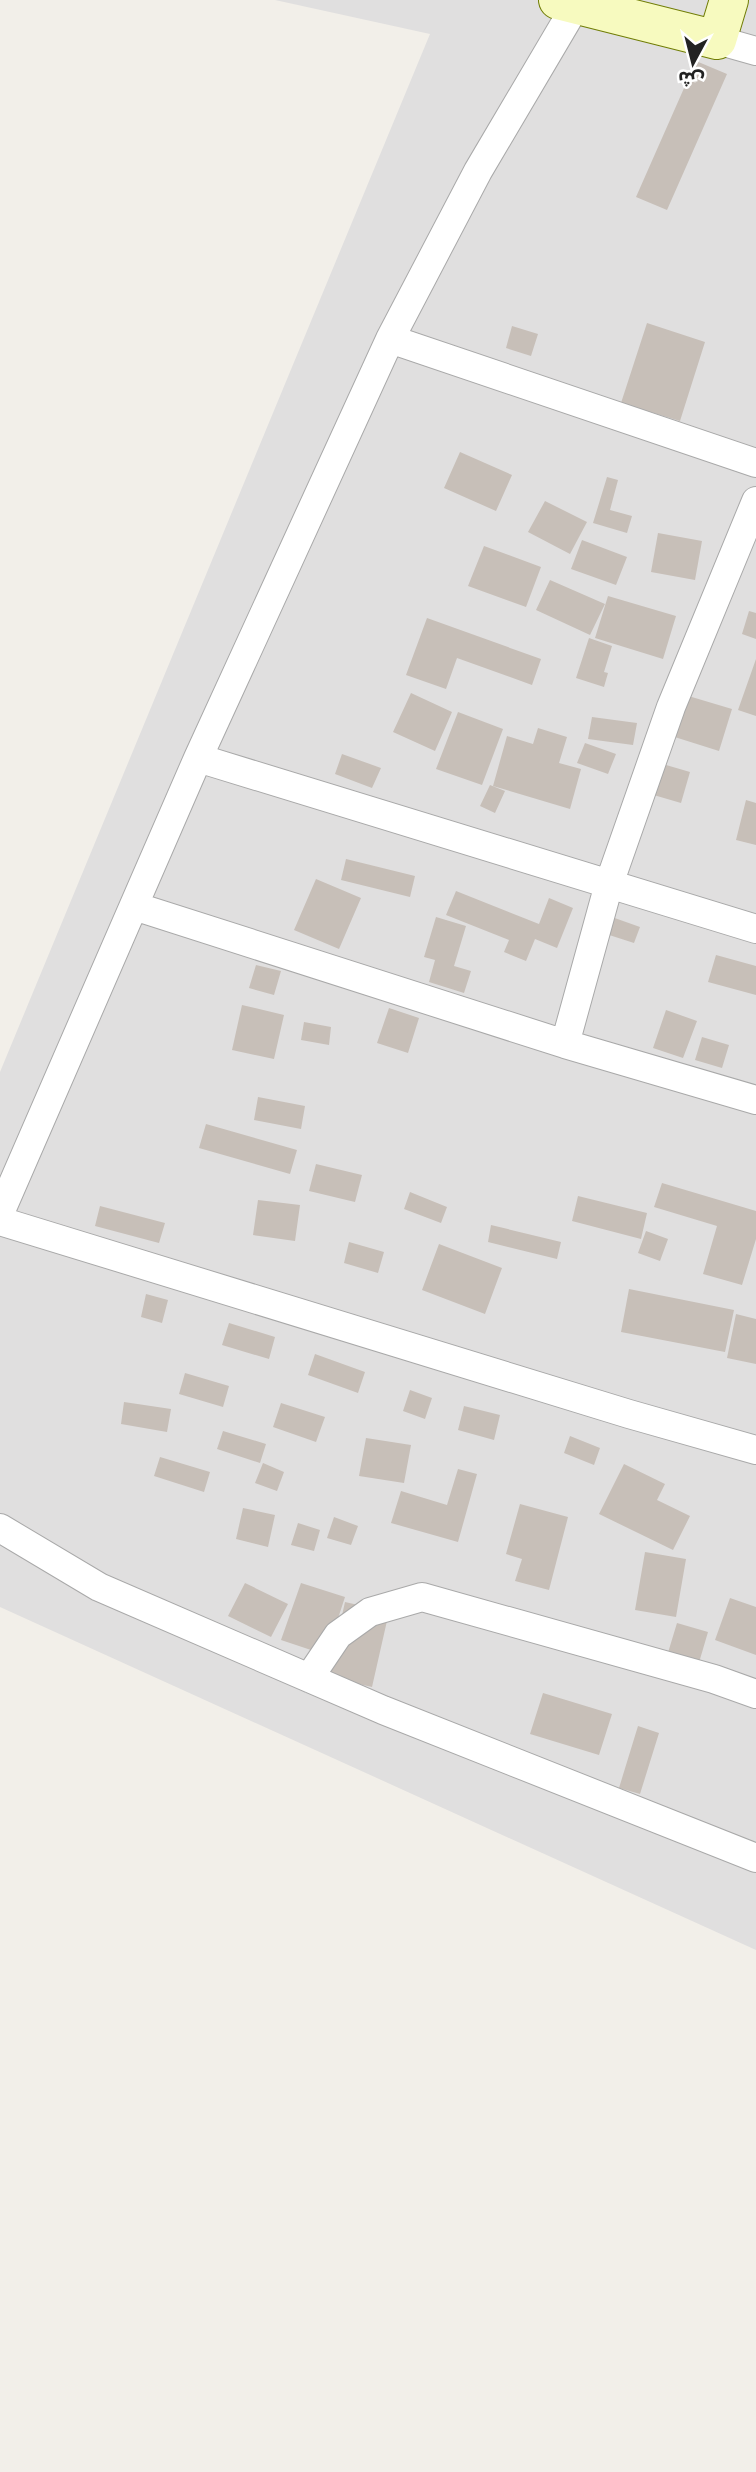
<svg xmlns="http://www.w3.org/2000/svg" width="756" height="2472" font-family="'Noto Sans','Noto Sans Arabic',sans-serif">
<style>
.residential{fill:#e0dfdf}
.building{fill:#c7bfb8}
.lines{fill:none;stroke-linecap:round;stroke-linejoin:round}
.street-casing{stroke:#a9a9a9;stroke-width:30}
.secondary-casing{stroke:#707d05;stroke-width:40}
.street{stroke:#fff;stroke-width:28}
.secondary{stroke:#f7fabf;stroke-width:38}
</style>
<rect width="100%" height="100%" fill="#f2efe9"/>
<path class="residential" d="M275 0H756V1950L0 1607V1072L430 34Z"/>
<path class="building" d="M696 61 727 74 667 210 636 197Z
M647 323 705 342 680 421 621 403Z
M512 326 538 334 531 356 506 348Z
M460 452 512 475 496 511 444 488Z
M607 477 618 480 610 510 632 516 627 533 593 523Z
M545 501 587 522 570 554 528 532Z
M658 533 702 541 695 580 651 572Z
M582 540 627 557 616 585 571 569Z
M484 546 541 567 526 607 468 586Z
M550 580 605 604 590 635 536 610Z
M608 596 676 616 663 659 595 638Z
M749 611 756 613V639L742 634Z
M427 618 541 659 532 685 457 658 446 689 406 675Z
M589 638 612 646 604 672 608 673 604 687 576 678Z
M756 659V716L738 710Z
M675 692 732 709 719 751 662 733Z
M411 693 452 712 435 751 393 732Z
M458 712 503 729 482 785 436 769Z
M592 717 637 723 633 745 588 739Z
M538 728 567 737 559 763 581 769 570 809 493 786 507 736 533 744Z
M585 743 616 754 608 774 577 763Z
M342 754 381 768 372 788 335 774Z
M649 760 690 772 681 803 640 791Z
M490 785 505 791 495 813 480 806Z
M746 800 756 803V845L736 840Z
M346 859 415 876 410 897 341 880Z
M316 879 361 898 339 949 294 930Z
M456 891 539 924 549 898 573 908 557 948 535 939 526 961 504 952 509 940 446 915Z
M609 916 640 927 634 943 603 933Z
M436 917 466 926 454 966 471 971 464 993 429 982 435 960 424 957Z
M716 955 756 966V995L708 982Z
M256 965 281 971 274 995 249 988Z
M242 1005 284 1015 274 1059 232 1050Z
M389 1008 419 1018 408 1053 377 1043Z
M666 1010 697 1021 683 1058 653 1048Z
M304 1022 331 1027 329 1045 301 1040Z
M702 1037 729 1045 722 1068 695 1060Z
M258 1097 305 1106 301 1129 254 1120Z
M206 1124 297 1150 290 1174 199 1148Z
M316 1164 362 1175 355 1202 309 1191Z
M662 1183 756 1211V1239L742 1285 703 1274 717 1226 654 1207Z
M410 1192 447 1207 441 1223 404 1209Z
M578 1196 647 1213 641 1239 572 1221Z
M258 1200 300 1205 295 1241 253 1235Z
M100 1206 165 1223 159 1243 95 1226Z
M491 1225 561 1242 557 1259 488 1242Z
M646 1231 668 1239 660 1261 638 1253Z
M349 1242 384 1252 378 1273 344 1263Z
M439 1244 502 1268 485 1314 422 1290Z
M629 1289 734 1310 725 1352 621 1332Z
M146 1294 168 1300 162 1323 141 1317Z
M736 1314 756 1319V1364L727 1358Z
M229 1323 275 1337 269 1359 222 1345Z
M315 1354 365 1372 358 1393 308 1375Z
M185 1373 229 1386 223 1407 179 1394Z
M410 1390 432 1398 425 1419 403 1411Z
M124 1402 171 1409 167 1432 121 1424Z
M281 1403 325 1417 316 1442 273 1427Z
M464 1406 500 1415 494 1440 458 1430Z
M223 1431 266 1444 260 1463 217 1449Z
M570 1436 600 1448 594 1465 564 1453Z
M366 1438 411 1445 404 1483 359 1476Z
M160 1457 210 1472 204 1492 154 1476Z
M263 1463 284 1472 277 1491 255 1483Z
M624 1464 665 1484 657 1500 690 1516 673 1550 599 1514Z
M458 1469 477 1474 458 1542 391 1523 401 1491 447 1505Z
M520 1504 568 1517 549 1590 515 1581 522 1559 506 1554Z
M243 1508 275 1515 268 1547 236 1539Z
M334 1517 358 1526 351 1545 327 1538Z
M298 1523 320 1530 314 1551 291 1545Z
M645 1552 686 1559 676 1617 635 1610Z
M245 1583 288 1604 271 1637 228 1616Z
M301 1583 345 1597 326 1655 281 1640Z
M730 1598 756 1607V1655L715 1640Z
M345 1602 389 1612 372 1687 328 1677Z
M677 1623 708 1632 698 1666 667 1656Z
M543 1693 612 1714 599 1755 530 1734Z
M638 1726 659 1733 640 1794 619 1788Z"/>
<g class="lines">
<defs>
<path id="street" d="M717 40 756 51
M390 339 756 463
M198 758 756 929
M134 906 565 1044 756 1100
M565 1044 609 884 671 707 756 501
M0 1213 198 758 390 339 478 171 576 5
M0 1221 629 1414 756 1450
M0 1528 99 1587 383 1710 756 1858
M309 1678 338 1635 370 1612 422 1597 714 1679 756 1694"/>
<path id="secondary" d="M558 0 717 40 729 0"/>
</defs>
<use href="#street" class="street-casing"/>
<use href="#secondary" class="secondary-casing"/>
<use href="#street" class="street"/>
<use href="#secondary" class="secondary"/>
</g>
<g transform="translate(693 63) rotate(187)" stroke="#ffffff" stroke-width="5" paint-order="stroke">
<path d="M0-5L12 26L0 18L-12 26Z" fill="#222222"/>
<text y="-10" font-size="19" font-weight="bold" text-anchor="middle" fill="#222222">ش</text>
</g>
</svg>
